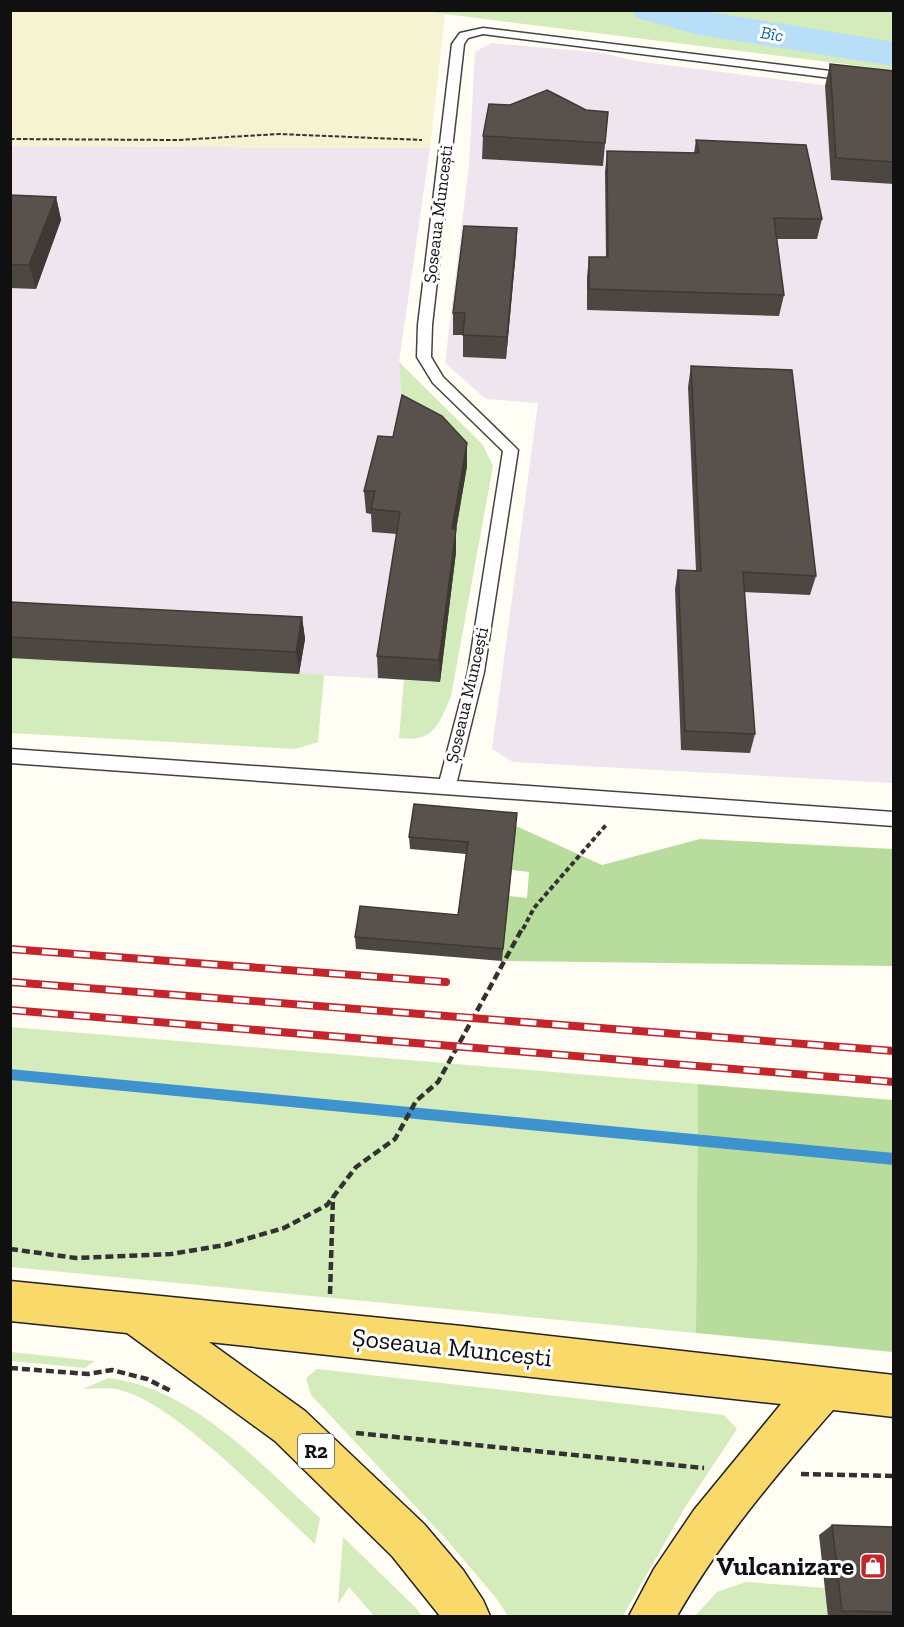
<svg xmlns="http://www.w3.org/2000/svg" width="904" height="1627" font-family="'Zilla Slab',serif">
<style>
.industrial{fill:#eee5ef}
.farmland{fill:#f6f3d3}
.green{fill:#d4ebbc}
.forest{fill:#b7dc9b}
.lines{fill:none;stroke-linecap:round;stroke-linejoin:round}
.stream{fill:#3e93cf;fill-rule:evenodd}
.river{fill:#b8dff7;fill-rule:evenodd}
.service-casing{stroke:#434343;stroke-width:3}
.primary-casing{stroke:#212121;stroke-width:3}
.path-far2{stroke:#323232;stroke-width:2;stroke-dasharray:4.5 2;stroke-linecap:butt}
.path-far1{stroke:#323232;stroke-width:4;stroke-dasharray:5 3;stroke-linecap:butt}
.path{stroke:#323232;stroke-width:4.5;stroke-dasharray:8 4;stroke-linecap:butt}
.service{fill:#fff;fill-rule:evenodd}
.primary{fill:#f9d96a;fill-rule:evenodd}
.rail-casing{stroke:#c4252a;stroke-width:8}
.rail{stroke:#fff;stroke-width:5;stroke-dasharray:16;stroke-linecap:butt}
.wall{fill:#4d4741}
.shaded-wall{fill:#3e3935}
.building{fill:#59524c;stroke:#3e3935;stroke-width:1.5}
.labels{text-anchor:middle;stroke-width:6;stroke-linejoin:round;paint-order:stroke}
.far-water-label{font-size:18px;font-style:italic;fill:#1665a6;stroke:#fff}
.far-street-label{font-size:18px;fill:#101010;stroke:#fff}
.shield{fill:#fff;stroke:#585858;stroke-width:1.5}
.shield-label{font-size:20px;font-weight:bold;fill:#101010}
.near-street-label{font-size:26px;fill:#101010;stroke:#fff}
.near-poi-label{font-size:26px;font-weight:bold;fill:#101010;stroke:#fff;text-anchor:end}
</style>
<rect width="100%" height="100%" fill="#fffdf4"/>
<path class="industrial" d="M491 43 603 53 635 61 893 94V783L513 762 492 749 538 403 486 399 445 363 469 165 475 52Z
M10 146 430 148 399 362 403 418 456 552 440 682 11 658Z"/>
<path class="farmland" d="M425 10 445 14 430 148 11 146V11Z"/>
<path class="green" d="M425 11H893V70L445 14Z
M399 362 483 445 493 466 451 696C439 724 434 743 399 738L404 680 440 682 456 552 403 418Z
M10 658 324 675 318 742 295 749 11 733Z
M10 1027 698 1084 696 1333 11 1267Z
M11 1352 95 1361 85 1368 11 1361Z
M317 1369 724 1415 737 1429 684 1509 623 1616H508L496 1598 447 1540 311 1395 306 1378Z
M108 1378C193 1388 259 1463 320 1518L315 1544C271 1504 175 1403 120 1390 109 1387 95 1389 83 1389Z
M343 1537 417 1609 422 1616H374L349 1587 338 1604Z
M746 1582 825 1588 828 1616H695L717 1592Z"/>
<path class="forest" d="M516 826 602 865 700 839 893 849V966L502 961 509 896 527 898 529 872 512 870Z
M698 1084 893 1100V1352L696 1333Z"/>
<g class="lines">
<path class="stream" d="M10 1069 894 1153V1165L10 1080Z"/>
<path class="river" d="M632 10H698L894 42V66L699 35 637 18Z"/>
<defs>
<path id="service" d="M483 28 894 79V86L483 34 468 38 464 44 432 325 431 357 443 377 518 450 484 672 457 781 894 812V826L10 763V749L440 779 468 672 503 451 433 383 417 357 418 325 452 44 460 33Z"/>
<path id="primary" d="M10 1281 462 1326 894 1375V1417L833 1410C776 1475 720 1541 677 1616H629L654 1569 694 1510 781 1404 209 1342 305 1411 424 1524 463 1570 483 1600 490 1616H440L392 1556 275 1441 127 1333 10 1321Z"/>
</defs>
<use href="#service" class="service-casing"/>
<use href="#primary" class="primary-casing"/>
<path class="path-far2" d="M10 139 178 140 279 134 422 140"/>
<path class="path-far1" d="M523 929 534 908 606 825"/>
<path class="path" d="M10 1249 76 1258 171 1254 225 1245 284 1228 327 1205 356 1167 395 1139 416 1101 438 1082 523 927
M330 1294 333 1197
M10 1368 88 1374 112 1370 147 1379 173 1392
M356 1433 704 1468
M801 1474 894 1476"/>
<use href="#service" class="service"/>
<use href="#primary" class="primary"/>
<defs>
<path id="rail" d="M10 949 446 982
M10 982 894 1051
M10 1010 894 1082"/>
</defs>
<use href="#rail" class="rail-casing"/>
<use href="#rail" class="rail"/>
</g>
<path class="wall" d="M830 64 894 71V184L831 180 825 86Z
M586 110 608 112 603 166 482 159 483 136Z
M696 140 822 219 817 239H777L784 295 779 316 587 310V277L589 257H606L605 172 607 151 694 153Z
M10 195 56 197 61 220 36 289 10 288Z
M517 228 516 251 506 359 463 357V335H453V313Z
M691 366 816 576 810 595 744 592 755 734 750 753 681 750 675 589 678 570 696 571 688 387Z
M467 466 456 530V552L440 682 378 678 377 656 397 534 372 532 371 514 366 513 364 491Z
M10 602 302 617 305 639 299 674 10 658Z
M516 826 502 961 356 949 355 937 458 915 466 854 410 849 409 837Z
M832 1525 894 1527V1617H828L819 1535Z"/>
<path class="shaded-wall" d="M56 197 61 220 36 289 29 265Z
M517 228 516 251 506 359 507 337Z
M467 443V466L456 530V552L440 682 439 660 452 529Z
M302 617 305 639 299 674 296 652Z"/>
<path class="building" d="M830 64 894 71V162L836 158Z
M547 90 586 110 608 112 605 143 483 136 489 104 510 105Z
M696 140 806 145 822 219 774 218 784 295 589 289V257H608L607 151 699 153Z
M10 195 56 197 29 265H10Z
M464 226 517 228 507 337 463 335 465 313H453Z
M691 366 792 370 816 576 743 572 755 734 685 731 678 570 701 571Z
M402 395 442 416 467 443 452 529H456L439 660 377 656 400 512 371 509 375 491H364L378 436 393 437Z
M10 602 302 617 296 652 10 637Z
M414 804 517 813 503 949 355 937 360 906 458 915 468 842 409 837Z
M832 1525 894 1527V1612L842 1611Z"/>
<defs>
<symbol id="shop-square" viewBox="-11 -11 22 22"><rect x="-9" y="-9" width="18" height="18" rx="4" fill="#c4252a" stroke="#fff"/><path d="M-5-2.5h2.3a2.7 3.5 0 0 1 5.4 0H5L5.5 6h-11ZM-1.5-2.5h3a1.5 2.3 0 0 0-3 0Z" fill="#fff"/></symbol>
</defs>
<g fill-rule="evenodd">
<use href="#shop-square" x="858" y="1551" width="30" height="30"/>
</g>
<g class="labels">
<g class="far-water-label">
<text transform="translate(772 34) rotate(9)" y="6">Bîc</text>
</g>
<g class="far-street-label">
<text transform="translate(438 214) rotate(-83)" y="6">Șoseaua Muncești</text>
<text transform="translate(467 695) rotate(-77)" y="6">Șoseaua Muncești</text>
</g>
<rect class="shield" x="298" y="1434" width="36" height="34" rx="4.5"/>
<g class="shield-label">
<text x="316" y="1458">R2</text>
</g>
<g class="near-street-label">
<text transform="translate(452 1347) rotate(6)" y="9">Șoseaua Muncești</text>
</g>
<g class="near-poi-label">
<text x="854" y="1575">Vulcanizare</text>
</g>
</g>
<rect width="904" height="1627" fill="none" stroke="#101010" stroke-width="24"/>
</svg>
